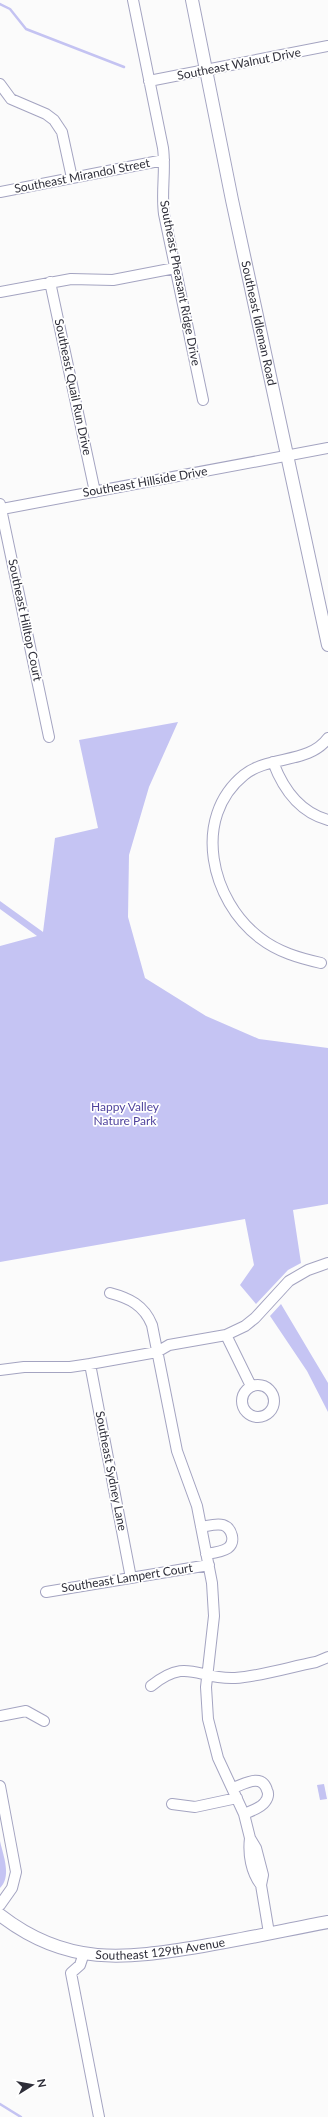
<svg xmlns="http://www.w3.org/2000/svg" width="328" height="2117" font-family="Lato,sans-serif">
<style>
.forest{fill:#c5c4f3}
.water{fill:#c4c3f2}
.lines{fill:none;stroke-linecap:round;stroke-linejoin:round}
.stream{stroke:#c4c3f2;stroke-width:2.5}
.minor-casing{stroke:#a4a4c1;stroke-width:12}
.major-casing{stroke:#a4a4c1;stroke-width:14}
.minor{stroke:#fff;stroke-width:10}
.major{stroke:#fff;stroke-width:12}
.labels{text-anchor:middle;stroke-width:3.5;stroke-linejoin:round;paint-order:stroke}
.street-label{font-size:12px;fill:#2e2e39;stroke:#fff}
.park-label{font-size:12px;fill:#50449d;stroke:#fff}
</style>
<rect width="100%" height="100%" fill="#fbfbfb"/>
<path class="forest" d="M178 722 149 787 129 855 128 917 145 978 206 1016 259 1039 328 1048V1204L293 1210 301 1263 288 1270 256 1304 240 1285 254 1265 245 1219 0 1262V946L37 936 0 909V901L43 932 55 838 98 828 79 740Z
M281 1304 328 1383V1412L307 1371 270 1316Z
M0 1841C3 1855 12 1876 0 1888Z"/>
<path class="water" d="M324 1784 327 1799 320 1800 317 1785Z"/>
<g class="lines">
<path class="stream" d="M0 4 10 9 26 29 124 67
M0 2104 21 2117"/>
<defs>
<path id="minor" d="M133 0 163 148C166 170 161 192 164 214L203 400
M149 81 328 46
M0 84 11 99 46 114 54 120 62 132 72 178
M0 192 164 160
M50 282 95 492
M0 292 71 279 113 280 175 268
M0 504 49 737
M2 509 328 448
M273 762C283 789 299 812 328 820
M321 963C299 958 278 952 260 938 211 901 191 818 244 775 269 755 309 764 328 738
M110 1293C129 1298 144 1305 152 1325L177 1451 197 1506 212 1583 214 1616 206 1687 208 1719 218 1758 244 1814 250 1838 256 1848 263 1875 261 1885 269 1933
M226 1335 251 1386
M90 1364 131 1578
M0 1370 24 1367H70L90 1364 157 1352 169 1345 226 1335 245 1326 255 1318 289 1281 308 1270 328 1263
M242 1401a16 16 0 1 1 32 0a16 16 0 1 1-32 0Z
M201 1527C208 1526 216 1523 223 1525 232 1528 236 1542 228 1548 222 1552 213 1553 206 1554
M46 1592 209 1565
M151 1686C188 1656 197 1680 235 1678 262 1676 290 1667 316 1662L328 1657
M0 1716 26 1711 44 1721
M0 1786 16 1872 12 1888 0 1905
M233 1788C244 1784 262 1773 267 1790 269 1794 268 1798 265 1802 261 1808 251 1811 244 1814
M172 1804 195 1807 237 1798
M250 1838C248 1854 251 1872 261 1885
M84 1953 80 1965 71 1973 99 2117"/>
<g id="major">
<path id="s1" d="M192 0 232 200 328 645"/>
<path id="s2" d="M0 1915C67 1967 124 1959 203 1946 245 1939 286 1930 328 1922"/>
</g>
</defs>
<use href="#minor" class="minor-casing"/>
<use href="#major" class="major-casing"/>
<use href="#minor" class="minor"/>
<use href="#major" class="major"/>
</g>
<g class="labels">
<g class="street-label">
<text transform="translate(239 64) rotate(-11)" y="4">Southeast Walnut Drive</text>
<text transform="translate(82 176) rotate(-11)" y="4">Southeast Mirandol Street</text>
<text transform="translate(180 283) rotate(79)" y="4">Southeast Pheasant Ridge Drive</text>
<text dy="4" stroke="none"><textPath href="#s1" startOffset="330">Southeast Idleman Road</textPath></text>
<text transform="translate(73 387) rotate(78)" y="4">Southeast Quail Run Drive</text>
<text transform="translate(145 482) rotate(-10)" y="4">Southeast Hillside Drive</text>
<text transform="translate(25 620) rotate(78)" y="4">Southeast Hilltop Court</text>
<text transform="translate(111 1471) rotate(79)" y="4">Southeast Sydney Lane</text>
<text transform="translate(127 1578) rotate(-9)" y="4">Southeast Lampert Court</text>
<text dy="4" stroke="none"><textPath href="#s2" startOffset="170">Southeast 129th Avenue</textPath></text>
</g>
<g class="park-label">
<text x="125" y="1111">Happy Valley<tspan x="125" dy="14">Nature Park</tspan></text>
</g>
</g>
<g transform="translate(32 2085) rotate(79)" stroke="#ffffff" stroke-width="3" paint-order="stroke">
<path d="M0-3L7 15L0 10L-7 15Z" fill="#2e2e39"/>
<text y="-6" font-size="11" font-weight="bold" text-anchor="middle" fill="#2e2e39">N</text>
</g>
</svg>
